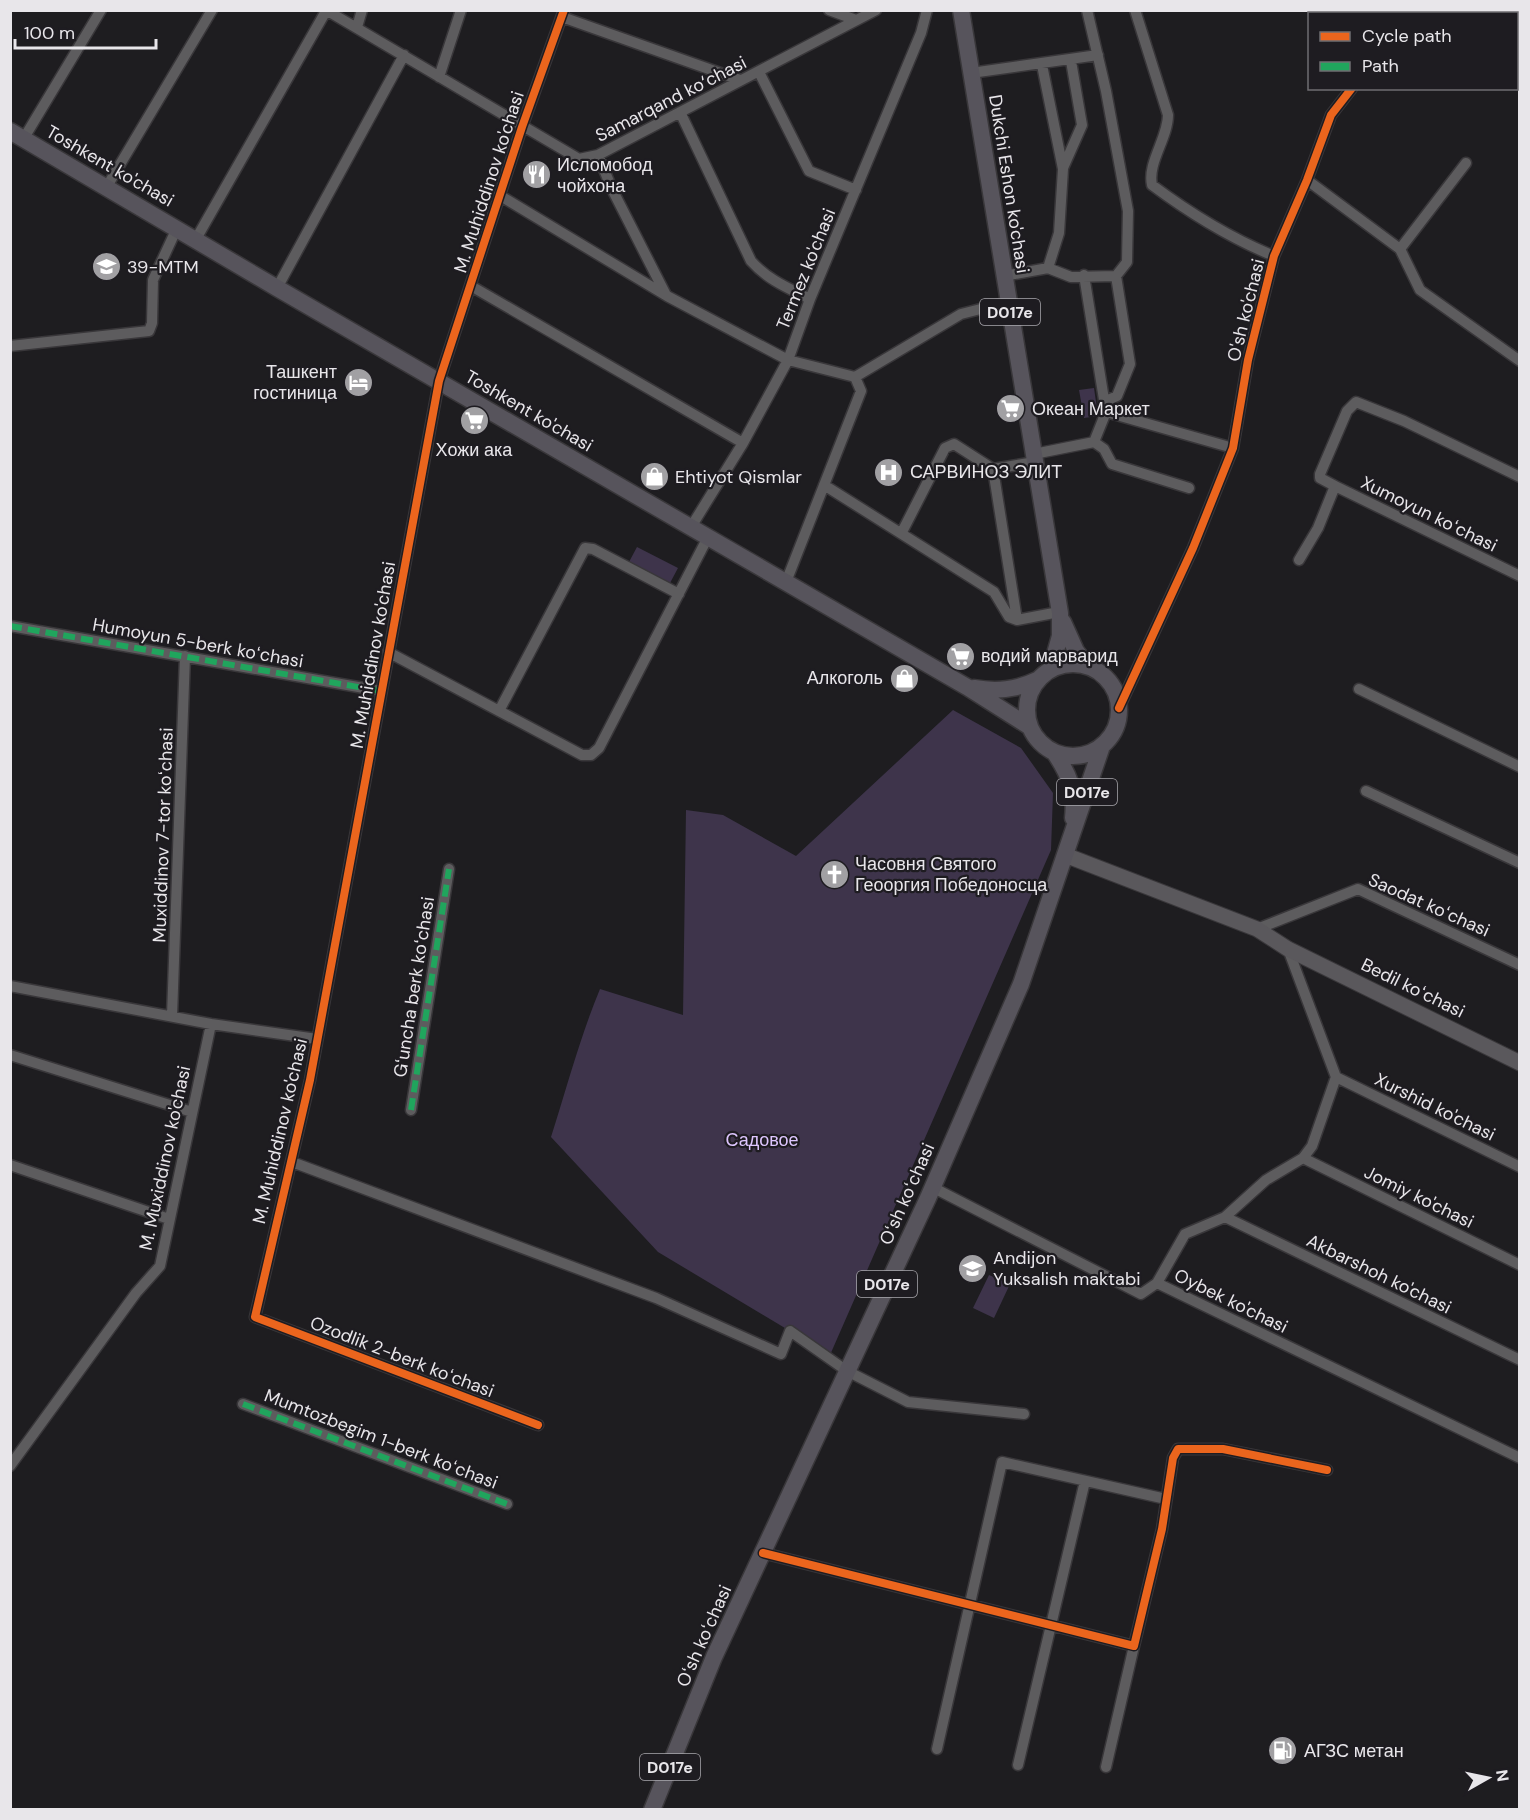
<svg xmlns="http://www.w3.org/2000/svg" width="1530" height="1820" font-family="'DM Sans',sans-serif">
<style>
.green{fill:#3e344b}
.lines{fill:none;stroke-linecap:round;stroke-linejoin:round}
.street-casing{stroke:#39373a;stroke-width:13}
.secondary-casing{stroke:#39373a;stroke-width:17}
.primary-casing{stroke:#39373a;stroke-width:19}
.street{stroke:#5d5c5e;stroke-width:10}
.secondary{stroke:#5a585c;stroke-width:15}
.primary{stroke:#57545c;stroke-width:16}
.quiet{stroke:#20a55d;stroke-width:6;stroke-dasharray:12 6;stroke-linecap:butt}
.cycleway-casing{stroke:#1e1c21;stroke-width:11}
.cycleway{stroke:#eb651d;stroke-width:8}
.labels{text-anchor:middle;stroke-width:4.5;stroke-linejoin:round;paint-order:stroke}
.shield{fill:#1e1c21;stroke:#aba9ae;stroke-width:1.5}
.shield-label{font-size:16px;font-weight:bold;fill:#e8e6ea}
.street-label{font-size:18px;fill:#e8e6ea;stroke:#1e1c21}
.poi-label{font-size:18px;fill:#e8e6ea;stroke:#1e1c21;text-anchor:start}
.park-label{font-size:18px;fill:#ddc5fe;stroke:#1e1c21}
</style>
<rect width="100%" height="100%" fill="#1e1d20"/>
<path class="green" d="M1094 388 1098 416 1084 418 1079 390Z
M637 547 678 568 670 583 629 562Z
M953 710 1021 748 1053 793 1051 850 830 1355 658 1252 551 1137C567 1087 580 1037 600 989L683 1015 686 810 723 815 796 856Z
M989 1275 1010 1284 994 1318 973 1308Z"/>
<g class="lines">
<defs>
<path id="street" d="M326 10 579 159 598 155 876 10
M829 10 856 20
M1135 10 1168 115C1168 138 1147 163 1152 185 1191 214 1230 238 1274 256
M1422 14 1425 10
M562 17 740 80
M357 27 362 10
M1516 53 1520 57
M1042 65 1063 169 1059 233 1048 268
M759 72 809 171 856 190
M971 73 1098 55
M439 77 461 10
M680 112 751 261C768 280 788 288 810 299
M24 138 101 10
M598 155 612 189 666 295
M1063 168 1082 125 1071 61
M1307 180 1400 249 1420 290 1520 361
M106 188 212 10
M499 195 667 296 788 360 855 377 861 391 786 582
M196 239 326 11
M1400 249 1466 163
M1004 276 1048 268 1071 277 1116 276 1127 262 1128 211 1106 91 1087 10
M471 286 743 443
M277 288 404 55
M10 346 149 331 152 323 153 280 177 228
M855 377 961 314 1008 302
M1104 402 1117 396 1130 364 1116 276
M1106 412 1233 448
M1094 442 1104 449 1112 464 1189 488
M1034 454 1094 442 1106 412 1084 275
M993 469 1017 620
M824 485 994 592 1009 617 1017 620 1059 612
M1335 486 1320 478V474L1347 411 1356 402 1404 421 1520 477
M691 527 743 443 788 360 810 299 921 33 927 10
M902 532 945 448 954 444 993 469 1035 462
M1299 560 1318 528 1335 486 1520 576
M10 626 381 691
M388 652 582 755H591L599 748 708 537
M1359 689 1520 767
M1119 708 1193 548 1233 448 1248 360 1274 256 1307 180 1331 115 1352 88
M499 711 585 548 593 549 679 594
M1366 791 1520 863
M1257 929 1358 889 1520 965
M10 986 211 1024 317 1039
M172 1016 185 656
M10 1055 192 1112
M1336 1077 1520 1167
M411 1110 449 869
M1303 1158 1520 1265
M292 1162 656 1298 781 1354 790 1331 847 1371 908 1402 1024 1414
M10 1165 169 1219
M932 1187 1141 1294 1157 1283 1520 1458
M1225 1217 1520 1360
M1157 1283 1185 1234 1225 1217 1266 1180 1303 1158 1312 1146 1336 1077 1288 949
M243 1404 507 1504
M538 1425 255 1317 310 1080 439 381 522 127 564 10
M10 1466 136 1293 160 1266 211 1024
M763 1553 1134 1646 1162 1529 1173 1458 1178 1449H1223L1327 1470
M937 1749 1002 1462 1166 1499
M1018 1765 1085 1481
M1106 1767 1134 1646"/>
<path id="secondary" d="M1065 855 1257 929 1288 949 1520 1063"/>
<path id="primary" d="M961 10 1060 613V636L1051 668
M10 131 277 288 967 687 1030 727
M1063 622 1076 651 1087 665
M1027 710a46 46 0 1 1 92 0a46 46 0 1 1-92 0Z
M974 688C997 692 1016 690 1037 680
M1054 752C1069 774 1076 791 1073 818
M652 1810 714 1657 928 1198 1021 984 1102 746"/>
</defs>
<use href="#street" class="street-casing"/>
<use href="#secondary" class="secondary-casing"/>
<use href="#primary" class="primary-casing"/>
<use href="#street" class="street"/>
<use href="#secondary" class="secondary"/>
<use href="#primary" class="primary"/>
<path class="quiet" d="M10 626 381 691
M411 1110 449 869
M243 1404 507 1504"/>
<defs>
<path id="cycleway" d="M1119 708 1193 548 1233 448 1248 360 1274 256 1307 180 1331 115 1352 88
M538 1425 255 1317 310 1080 439 381 522 127 564 10
M763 1553 1134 1646 1162 1529 1173 1458 1178 1449H1223L1327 1470"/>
</defs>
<use href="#cycleway" class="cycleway-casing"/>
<use href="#cycleway" class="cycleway"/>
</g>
<defs>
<symbol id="restaurant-disc" viewBox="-11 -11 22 22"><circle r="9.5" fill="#a1a0a3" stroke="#1e1c21"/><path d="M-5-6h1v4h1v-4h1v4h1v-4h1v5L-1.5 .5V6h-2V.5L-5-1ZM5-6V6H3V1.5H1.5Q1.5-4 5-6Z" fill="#fff"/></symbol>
<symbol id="school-disc" viewBox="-11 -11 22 22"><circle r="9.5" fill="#a1a0a3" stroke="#1e1c21"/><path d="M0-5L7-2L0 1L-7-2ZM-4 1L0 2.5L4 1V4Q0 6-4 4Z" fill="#fff"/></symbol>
<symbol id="hotel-disc" viewBox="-11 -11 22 22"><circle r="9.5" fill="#a1a0a3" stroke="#1e1c21"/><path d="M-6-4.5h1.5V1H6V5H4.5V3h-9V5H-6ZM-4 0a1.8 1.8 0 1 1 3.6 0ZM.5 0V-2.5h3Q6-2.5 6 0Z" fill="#fff"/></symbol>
<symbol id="supermarket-disc" viewBox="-11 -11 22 22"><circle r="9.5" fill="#a1a0a3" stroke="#1e1c21"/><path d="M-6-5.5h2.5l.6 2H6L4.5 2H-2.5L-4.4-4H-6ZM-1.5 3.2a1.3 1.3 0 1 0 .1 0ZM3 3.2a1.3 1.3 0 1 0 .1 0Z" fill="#fff"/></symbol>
<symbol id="hospital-disc" viewBox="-11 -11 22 22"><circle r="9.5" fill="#a1a0a3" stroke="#1e1c21"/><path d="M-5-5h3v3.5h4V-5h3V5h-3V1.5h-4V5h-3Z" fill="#fff"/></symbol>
<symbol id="shop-disc" viewBox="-11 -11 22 22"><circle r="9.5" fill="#a1a0a3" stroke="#1e1c21"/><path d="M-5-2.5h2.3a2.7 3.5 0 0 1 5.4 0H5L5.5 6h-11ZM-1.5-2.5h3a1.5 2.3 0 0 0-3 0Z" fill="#fff"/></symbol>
<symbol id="church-disc" viewBox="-11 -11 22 22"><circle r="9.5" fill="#a1a0a3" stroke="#1e1c21"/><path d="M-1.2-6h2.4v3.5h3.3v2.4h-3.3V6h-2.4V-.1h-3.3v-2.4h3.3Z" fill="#fff"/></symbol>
<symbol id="fuel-disc" viewBox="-11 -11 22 22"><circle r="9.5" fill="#a1a0a3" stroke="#1e1c21"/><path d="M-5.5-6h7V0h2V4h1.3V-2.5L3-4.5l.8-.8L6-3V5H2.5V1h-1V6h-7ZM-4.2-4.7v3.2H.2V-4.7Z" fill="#fff"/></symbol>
</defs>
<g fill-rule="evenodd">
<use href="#restaurant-disc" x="520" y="158" width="33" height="33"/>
<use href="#school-disc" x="90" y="250" width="33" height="33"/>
<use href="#hotel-disc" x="342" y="366" width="33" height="33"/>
<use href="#supermarket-disc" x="994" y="392" width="33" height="33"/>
<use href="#supermarket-disc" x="458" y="404" width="33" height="33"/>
<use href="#hospital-disc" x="872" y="456" width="33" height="33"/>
<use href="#shop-disc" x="638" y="460" width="33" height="33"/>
<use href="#supermarket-disc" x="944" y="640" width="33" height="33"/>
<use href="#shop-disc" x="888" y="662" width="33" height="33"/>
<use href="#church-disc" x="818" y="858" width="33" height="33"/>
<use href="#school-disc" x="956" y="1252" width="33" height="33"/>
<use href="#fuel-disc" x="1266" y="1734" width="33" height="33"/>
</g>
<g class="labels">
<g class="shield">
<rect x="980" y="299" width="60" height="26" rx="4.5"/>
<rect x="1057" y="779" width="60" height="26" rx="4.5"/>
<rect x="857" y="1271" width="60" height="26" rx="4.5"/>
<rect x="640" y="1754" width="60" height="26" rx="4.5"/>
</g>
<g class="shield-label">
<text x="1010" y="318">D017e</text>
<text x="1087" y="798">D017e</text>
<text x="887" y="1290">D017e</text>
<text x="670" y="1773">D017e</text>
</g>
<g class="street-label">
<text transform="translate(671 99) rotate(-27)" y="6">Samarqand ko‘chasi</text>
<text transform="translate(110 166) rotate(30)" y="6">Toshkent ko'chasi</text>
<text transform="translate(489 182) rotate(-72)" y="6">M. Muhiddinov ko'chasi</text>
<text transform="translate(1009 184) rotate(81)" y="6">Dukchi Eshon ko'chasi</text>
<text transform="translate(806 269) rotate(-68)" y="6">Termez ko'chasi</text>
<text transform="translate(1246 310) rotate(-76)" y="6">O'sh ko'chasi</text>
<text transform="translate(529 411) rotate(30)" y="6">Toshkent ko'chasi</text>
<text transform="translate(1429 514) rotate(26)" y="6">Xumoyun koʻchasi</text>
<text transform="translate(198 643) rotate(10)" y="6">Humoyun 5-berk koʻchasi</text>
<text transform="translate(373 655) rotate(-80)" y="6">M. Muhiddinov ko'chasi</text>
<text transform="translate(163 835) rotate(-88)" y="6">Muxiddinov 7-tor koʻchasi</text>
<text transform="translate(1429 905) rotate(24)" y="6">Saodat koʻchasi</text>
<text transform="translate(414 987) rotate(-81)" y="6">Gʻuncha berk koʻchasi</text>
<text transform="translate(1413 988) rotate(26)" y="6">Bedil koʻchasi</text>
<text transform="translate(1435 1107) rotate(26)" y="6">Xurshid ko'chasi</text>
<text transform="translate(280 1131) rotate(-77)" y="6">M. Muhiddinov ko'chasi</text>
<text transform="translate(165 1158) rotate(-78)" y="6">M. Muxiddinov ko'chasi</text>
<text transform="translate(907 1194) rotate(-66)" y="6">Oʻsh koʻchasi</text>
<text transform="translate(1419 1197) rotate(26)" y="6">Jomiy ko'chasi</text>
<text transform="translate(1379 1274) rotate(26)" y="6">Akbarshoh ko'chasi</text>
<text transform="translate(1231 1301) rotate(26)" y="6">Oybek ko'chasi</text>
<text transform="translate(402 1357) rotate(21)" y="6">Ozodlik 2-berk koʻchasi</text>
<text transform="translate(381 1439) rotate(21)" y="6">Mumtozbegim 1-berk koʻchasi</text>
<text transform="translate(704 1636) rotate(-66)" y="6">Oʻsh koʻchasi</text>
</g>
<g class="poi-label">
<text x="557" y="171">Исломобод<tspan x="557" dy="21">чойхона</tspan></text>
<text x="127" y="273">39-MTM</text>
<text x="337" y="378" text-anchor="end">Ташкент<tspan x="337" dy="21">гостиница</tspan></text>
<text x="1032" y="415">Океан Маркет</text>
<text x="474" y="456" text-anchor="middle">Хожи ака</text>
<text x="910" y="478">САРВИНОЗ ЭЛИТ</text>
<text x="675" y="483">Ehtiyot Qismlar</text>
<text x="981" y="662">водий марварид</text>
<text x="883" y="684" text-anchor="end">Алкоголь</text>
<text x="855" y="870">Часовня Святого<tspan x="855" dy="21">Геооргия Победоносца</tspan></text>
<text x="993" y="1264">Andijon<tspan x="993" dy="21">Yuksalish maktabi</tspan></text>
<text x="1304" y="1757">АГЗС метан</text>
</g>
<g class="park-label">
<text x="762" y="1146">Садовое</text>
</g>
</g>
<rect width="1530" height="1820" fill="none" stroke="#e8e6ea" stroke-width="24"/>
<rect x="1308" y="12" width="210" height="78" fill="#1e1c21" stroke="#6f6d71" stroke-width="1.5"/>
<rect x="1320" y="32" width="30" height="9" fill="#eb651d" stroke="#6f6d71" stroke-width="1.5"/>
<text x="1362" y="42" font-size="18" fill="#e8e6ea">Cycle path</text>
<rect x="1320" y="62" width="30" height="9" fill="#20a55d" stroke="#6f6d71" stroke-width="1.5"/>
<text x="1362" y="72" font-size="18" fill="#e8e6ea">Path</text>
<g transform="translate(1488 1778) rotate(81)" stroke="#1e1c21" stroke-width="4.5" paint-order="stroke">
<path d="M0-4.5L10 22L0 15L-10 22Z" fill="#e8e6ea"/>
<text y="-9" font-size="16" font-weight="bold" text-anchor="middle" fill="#e8e6ea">N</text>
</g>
<path d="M15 39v9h141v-9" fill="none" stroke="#e8e6ea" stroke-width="3"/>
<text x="24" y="39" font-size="18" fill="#e8e6ea" stroke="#1e1c21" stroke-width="4.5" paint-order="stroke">100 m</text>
</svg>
